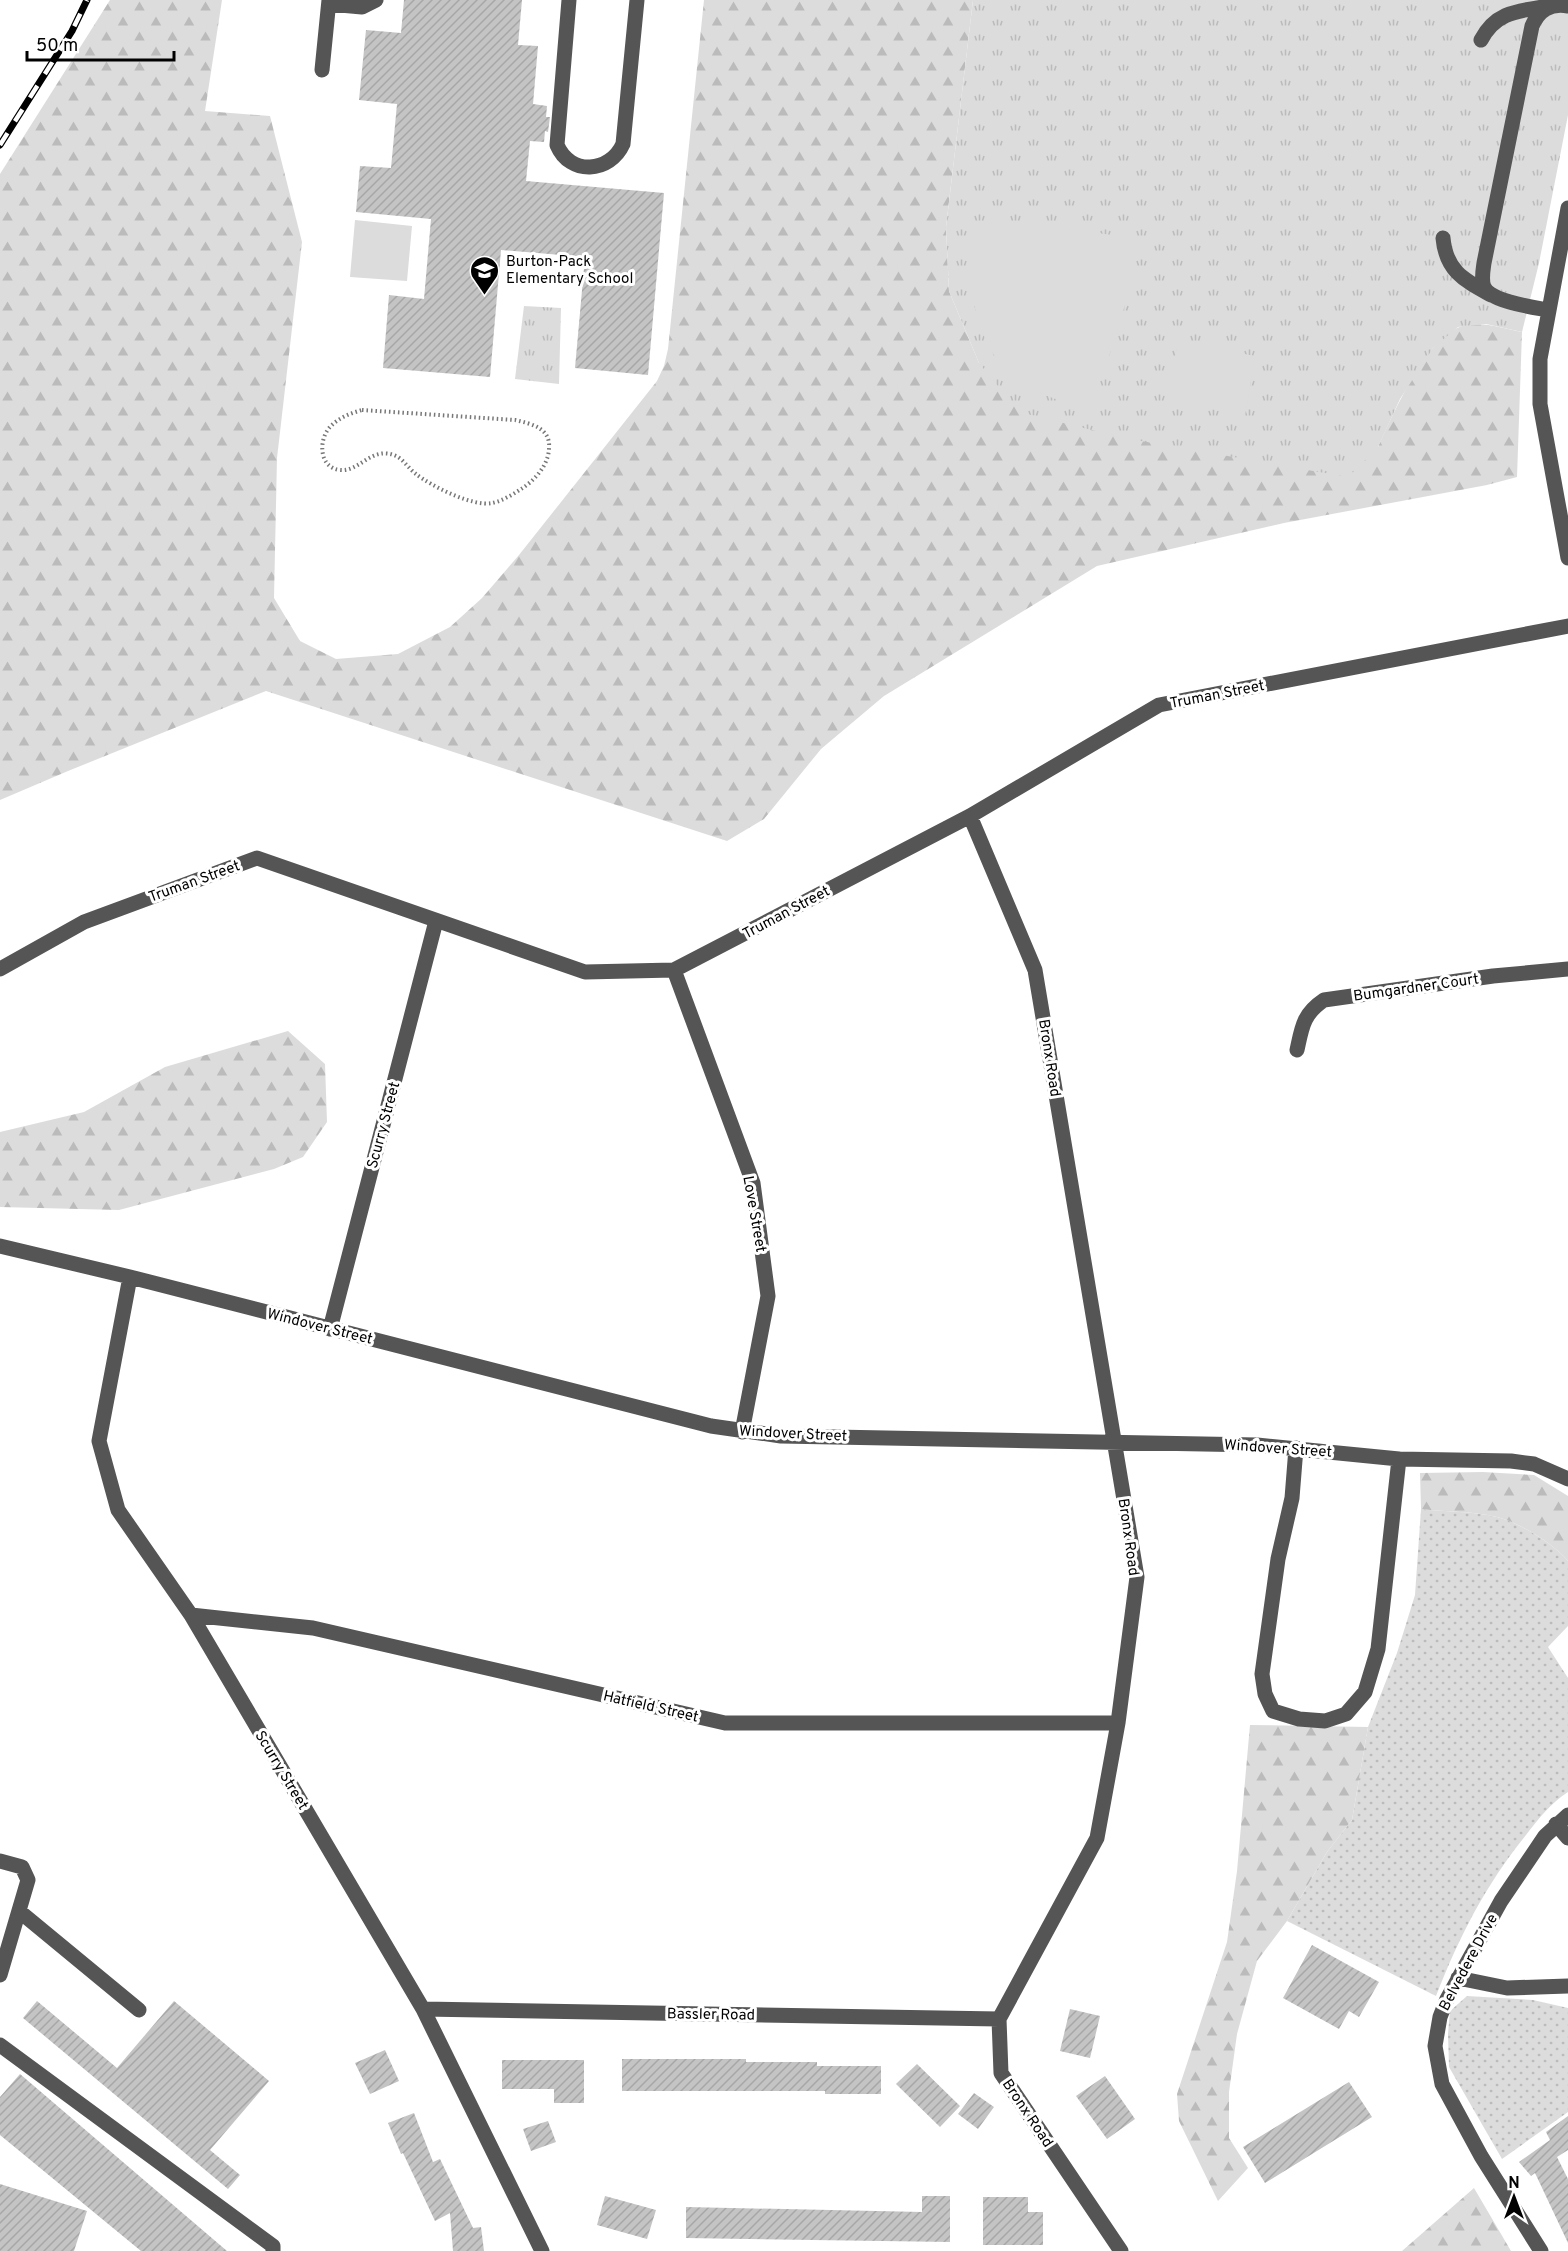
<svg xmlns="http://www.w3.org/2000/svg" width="1568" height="2251" font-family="Overpass,sans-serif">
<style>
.grass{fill:url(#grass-dots)}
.forest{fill:url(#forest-firs)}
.park{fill:url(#park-tufts)}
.pitch{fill:#dcdcdc}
.building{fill:url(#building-hatch)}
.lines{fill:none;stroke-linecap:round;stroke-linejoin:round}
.path{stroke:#777;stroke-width:4;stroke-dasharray:1.5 3;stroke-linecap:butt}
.minor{stroke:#555;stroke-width:15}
.rail-casing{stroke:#000;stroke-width:7}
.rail{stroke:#fff;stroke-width:4.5;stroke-dasharray:14;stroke-linecap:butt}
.labels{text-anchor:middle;stroke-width:6;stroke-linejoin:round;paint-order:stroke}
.poi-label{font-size:15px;fill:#000;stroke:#fff;text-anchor:start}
.street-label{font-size:15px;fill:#000;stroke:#fff}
</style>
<defs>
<pattern id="grass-dots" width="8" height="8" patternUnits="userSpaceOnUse" patternTransform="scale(1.5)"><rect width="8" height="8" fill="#dcdcdc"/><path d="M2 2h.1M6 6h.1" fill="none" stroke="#bbb" stroke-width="1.8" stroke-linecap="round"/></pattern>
<pattern id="forest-firs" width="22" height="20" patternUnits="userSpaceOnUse" patternTransform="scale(1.5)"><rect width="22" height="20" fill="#dcdcdc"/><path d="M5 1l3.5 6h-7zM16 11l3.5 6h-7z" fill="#bbb"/></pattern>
<pattern id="park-tufts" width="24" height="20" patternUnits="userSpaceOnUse" patternTransform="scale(1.5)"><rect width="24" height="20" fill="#dcdcdc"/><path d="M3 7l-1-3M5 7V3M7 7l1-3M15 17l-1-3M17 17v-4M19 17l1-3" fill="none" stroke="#bbb"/></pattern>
<pattern id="building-hatch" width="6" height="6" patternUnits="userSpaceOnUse" patternTransform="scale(1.5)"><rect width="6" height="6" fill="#c4c4c4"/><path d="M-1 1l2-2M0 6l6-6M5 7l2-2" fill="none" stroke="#a7a7a7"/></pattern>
</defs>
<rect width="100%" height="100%" fill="#fff"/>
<path class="grass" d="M1421 1509C1446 1512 1473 1511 1497 1517 1518 1522 1554 1544 1568 1561V1626L1548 1647 1568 1678V1792C1551 1803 1539 1818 1526 1835 1485 1886 1460 1935 1436 1996L1287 1921 1327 1852 1352 1820 1368 1727 1397 1653 1415 1595Z
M1467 1996 1533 2000 1568 2008V2112L1502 2159 1449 2067 1448 2034 1450 2011Z"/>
<path class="forest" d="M110 0H222L205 111 270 116 302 242 277 458 274 598 300 641 336 659 398 654 450 627 482 598 519 555 657 381 664 366 668 349 704 0H973L946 227 949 291 979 363 1378 447C1394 413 1423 344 1457 328 1476 319 1503 328 1522 332L1517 477 1487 485 1284 523 1097 566 884 696 821 749 764 819 727 841 266 691 68 771 0 800V174Z
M288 1031 325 1064 327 1122 303 1157 274 1169 119 1210 0 1207V1132L84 1112 165 1067Z
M1483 1472 1534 1475 1568 1496V1561C1554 1544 1518 1522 1497 1517 1473 1511 1446 1512 1421 1509L1420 1473Z
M1250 1725 1368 1727 1352 1820 1327 1852 1287 1921 1257 1961 1237 2034 1229 2092V2138L1248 2168 1218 2201 1179 2121 1177 2094 1227 1942 1237 1871Z
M1474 2188 1511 2251H1402Z"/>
<path class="park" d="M973 0H1568V115L1539 263 1522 332 1486 324 1458 327 1433 348 1400 399 1378 447 1348 477 1124 438 1019 412 979 363 949 291 946 227Z
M524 306 561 308 559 384 515 379Z"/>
<path class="pitch" d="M355 220 412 226 407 281 350 277Z
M967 222 1054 227 1127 237 1138 252 1118 332 1089 410C1061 401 1028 392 1006 370 972 336 966 269 967 222Z
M1178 341 1255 356 1245 416 1167 400Z"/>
<path class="building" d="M404 0H522L518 45 538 46 533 104 547 106 546 117H550L548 132 545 131 544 142 530 141 526 181 664 193 648 375 575 368 585 257 501 250 490 377 383 368 389 295 424 299 431 219 356 212 360 166 391 168 397 104 359 100 366 30 401 33Z
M1312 1945 1379 1982 1359 2017 1349 2011 1339 2029 1283 1998Z
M37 2001 117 2068 174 2001 269 2081 210 2150 240 2175 228 2189 23 2018Z
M1070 2009 1100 2016 1090 2058 1060 2051Z
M385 2050 399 2081 370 2094 355 2063Z
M622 2059H746V2062H817V2066H881V2094H825V2091H622Z
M502 2060H584V2103H554V2089H502Z
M917 2064 960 2106 940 2127 896 2084Z
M20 2074 227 2251H141L0 2135V2097Z
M1105 2076 1135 2119 1107 2139 1076 2096Z
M1349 2082 1372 2117 1265 2183 1243 2147Z
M974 2093 994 2107 978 2129 958 2114Z
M414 2113 433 2162 440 2159 473 2228 481 2227 484 2251H453L450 2213 435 2221 403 2153 401 2154 388 2123Z
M1568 2116V2150L1557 2157 1568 2179V2243L1535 2173 1531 2176 1519 2162 1550 2140 1546 2132Z
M548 2121 556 2142 531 2151 523 2129Z
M0 2184 87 2211 74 2251H0Z
M605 2196 656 2210 647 2239 597 2225Z
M922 2196H950V2242L686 2238V2207L922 2212Z
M983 2197H1028V2212H1043V2245H983Z"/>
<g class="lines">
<path class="path" d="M362 410 515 420C532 424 551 428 549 449 548 466 534 481 521 489 512 495 502 501 492 503 473 507 431 486 416 474 409 469 403 459 396 456 372 445 360 472 340 470 319 468 318 440 330 427 338 418 351 413 362 410Z"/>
<path class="minor" d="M569 0 557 145C570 176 610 173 623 144L637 0
M329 4 362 7 376 0
M1481 40C1496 11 1519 11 1549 6
M322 70 329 0
M1568 208 1540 359V404L1568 558
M1443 238C1446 271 1464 280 1491 295
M1548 310C1533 307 1491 302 1484 287 1481 280 1483 270 1484 263L1532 26C1539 10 1550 3 1568 6
M970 816 1035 970 1137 1577 1118 1723 1097 1838 999 2019 1001 2073 1121 2251
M0 969 84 922 257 858 585 972 674 970 970 816 1159 705 1568 626
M674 970 753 1183 768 1296 742 1432
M1297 1050C1302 1027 1303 1014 1324 1000L1493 976 1568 969
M0 1246 130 1277 711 1426 781 1436 1257 1445 1399 1459 1511 1461 1534 1464 1568 1479
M130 1277 99 1441 118 1510 191 1615 423 2009 542 2251
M330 1329 436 921
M1296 1448 1292 1498 1278 1559 1262 1674 1265 1694 1273 1711 1299 1719 1325 1721 1346 1714 1365 1692 1378 1649 1399 1459
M191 1615 313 1628 725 1723H1118
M1556 1824 1568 1838
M0 1861 22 1867 28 1880 0 1975
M19 1911 139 2010
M1458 1978 1507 1988 1568 1986
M423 2009 999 2019
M0 2045 273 2246V2251
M1541 2251 1481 2156 1442 2084 1435 2046 1440 2017 1447 1999 1501 1901 1545 1836 1568 1815"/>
<defs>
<path id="rail" d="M0 145 72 31 87 0"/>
</defs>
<use href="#rail" class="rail-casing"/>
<use href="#rail" class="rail"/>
</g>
<defs>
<symbol id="school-pin" viewBox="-11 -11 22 30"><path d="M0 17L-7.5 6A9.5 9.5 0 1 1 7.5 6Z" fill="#000" stroke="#fff"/><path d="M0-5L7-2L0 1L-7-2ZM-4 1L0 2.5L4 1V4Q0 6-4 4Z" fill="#fff"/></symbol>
</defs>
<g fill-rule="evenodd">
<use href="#school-pin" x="468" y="254" width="33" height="45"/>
</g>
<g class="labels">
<g class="poi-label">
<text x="506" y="266">Burton-Pack<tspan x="506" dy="17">Elementary School</tspan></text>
</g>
<g class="street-label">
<text transform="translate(1217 694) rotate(-11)" y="5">Truman Street</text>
<text transform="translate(194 881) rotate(-20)" y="5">Truman Street</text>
<text transform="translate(786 912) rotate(-28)" y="5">Truman Street</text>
<text transform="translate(1416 987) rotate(-8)" y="5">Bumgardner Court</text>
<text transform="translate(1050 1058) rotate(81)" y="5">Bronx Road</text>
<text transform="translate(383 1125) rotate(-75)" y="5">Scurry Street</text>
<text transform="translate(755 1214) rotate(80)" y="5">Love Street</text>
<text transform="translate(320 1326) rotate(14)" y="5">Windover Street</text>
<text transform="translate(793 1433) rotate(3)" y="5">Windover Street</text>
<text transform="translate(1278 1448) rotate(4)" y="5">Windover Street</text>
<text transform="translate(1129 1537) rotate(82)" y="5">Bronx Road</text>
<text transform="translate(651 1706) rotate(13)" y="5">Hatfield Street</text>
<text transform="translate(282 1770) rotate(59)" y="5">Scurry Street</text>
<text transform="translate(1468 1962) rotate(-62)" y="5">Belvedere Drive</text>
<text transform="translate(711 2014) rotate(1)" y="5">Bassler Road</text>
<text transform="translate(1028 2113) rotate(56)" y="5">Bronx Road</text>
</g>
</g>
<g transform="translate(1514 2197)" stroke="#ffffff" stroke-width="4.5" paint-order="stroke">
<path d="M0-4.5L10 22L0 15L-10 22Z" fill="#000000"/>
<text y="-9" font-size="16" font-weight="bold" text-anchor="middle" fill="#000000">N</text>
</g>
<path d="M27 51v9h147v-9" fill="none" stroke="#000000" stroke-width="3"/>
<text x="36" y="51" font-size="18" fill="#000000" stroke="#ffffff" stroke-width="4.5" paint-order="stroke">50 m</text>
</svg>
